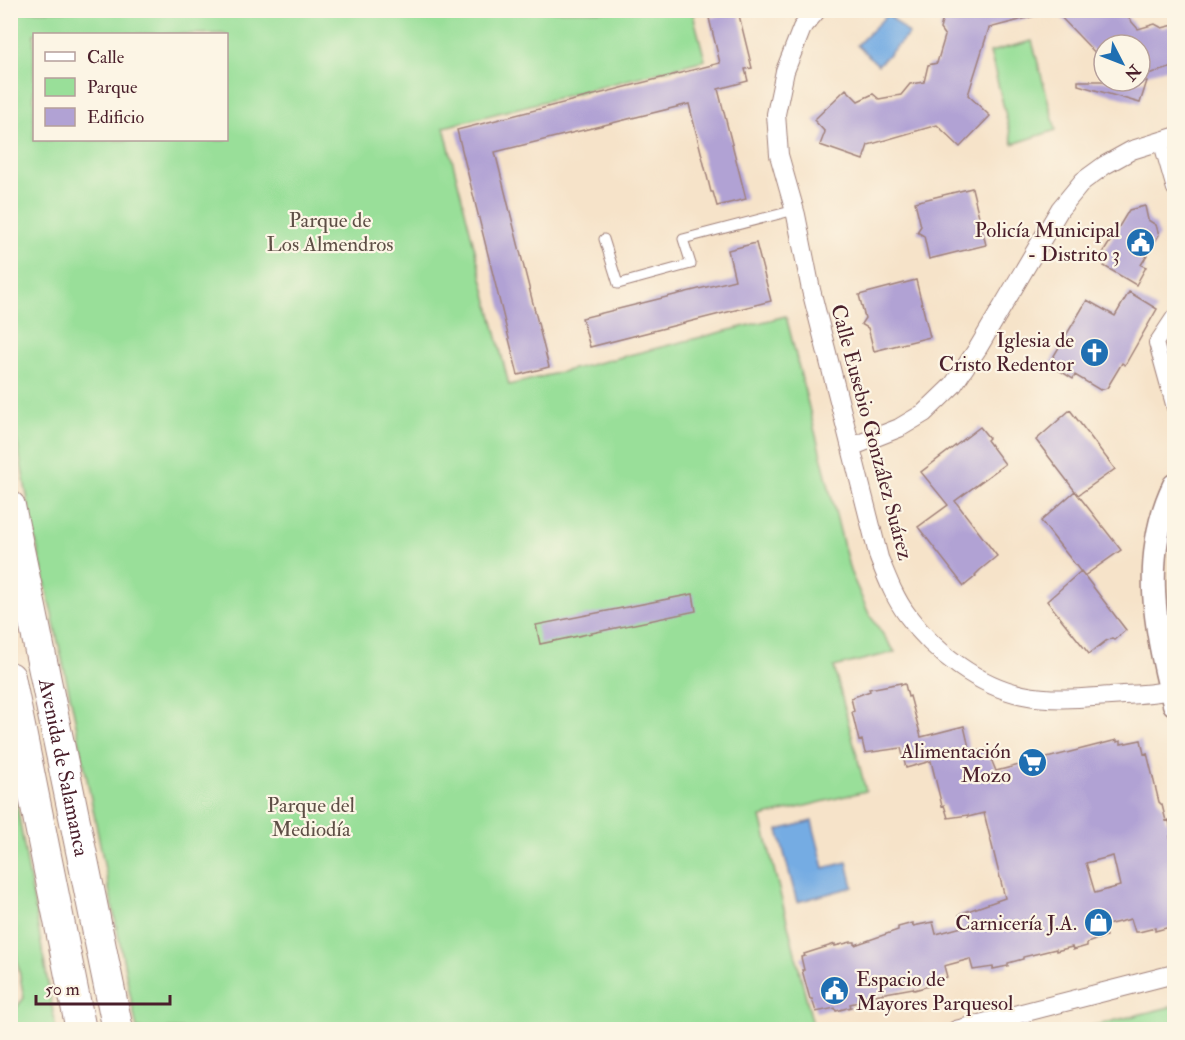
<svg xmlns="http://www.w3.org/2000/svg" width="1185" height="1040" font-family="'IM FELL Double Pica',serif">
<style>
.green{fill:#99df99;stroke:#727f62;stroke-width:1.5;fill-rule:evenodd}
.water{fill:#75ace3;stroke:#606687;stroke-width:1.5}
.building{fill:#b1a2d4;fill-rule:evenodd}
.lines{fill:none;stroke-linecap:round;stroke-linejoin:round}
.service-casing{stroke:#a0817a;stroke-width:11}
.pedestrian-casing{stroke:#a0817a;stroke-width:16}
.minor-casing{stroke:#a0817a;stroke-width:20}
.tertiary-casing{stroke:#a0817a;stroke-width:25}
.trunk-casing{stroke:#a0817a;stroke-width:32}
.service{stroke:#fff;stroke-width:9}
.pedestrian{stroke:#fff;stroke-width:14}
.minor{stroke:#fff;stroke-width:18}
.tertiary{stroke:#fff;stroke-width:22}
.trunk{stroke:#fff;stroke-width:30}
.labels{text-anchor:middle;stroke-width:4.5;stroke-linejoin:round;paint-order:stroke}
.park-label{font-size:21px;fill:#5e4f46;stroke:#fcf5e5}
.poi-label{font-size:21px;fill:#4a1f2b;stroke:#fcf5e5;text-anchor:end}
.street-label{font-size:21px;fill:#4a1f2b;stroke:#fcf5e5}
</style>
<rect width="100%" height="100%" fill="#fcf5e5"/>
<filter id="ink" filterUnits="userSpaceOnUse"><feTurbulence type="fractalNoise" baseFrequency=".0167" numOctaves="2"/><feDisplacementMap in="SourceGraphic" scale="12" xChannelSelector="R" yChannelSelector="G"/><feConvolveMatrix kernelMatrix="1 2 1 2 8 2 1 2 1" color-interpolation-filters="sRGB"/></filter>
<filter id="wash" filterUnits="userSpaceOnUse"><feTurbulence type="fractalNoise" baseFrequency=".008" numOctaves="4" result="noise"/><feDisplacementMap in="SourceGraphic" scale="24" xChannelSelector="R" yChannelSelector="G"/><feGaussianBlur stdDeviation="1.35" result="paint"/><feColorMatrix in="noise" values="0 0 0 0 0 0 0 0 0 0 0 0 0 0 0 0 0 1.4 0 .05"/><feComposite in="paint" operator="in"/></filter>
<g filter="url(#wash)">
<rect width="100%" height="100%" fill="#f6e3c9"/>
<path class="green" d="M10 11H704L693 14 705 60 444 127 509 385 786 316 850 571 869 614 895 652 834 667 866 791 761 817 814 1029H137L73 709 33 528 11 410ZM34 34H226V140H34Z
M1032 41 1056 130 1013 144 990 52Z
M11 772 56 1029H11V1014L24 998 11 926Z
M1174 1006V1029H1080Z"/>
<path class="water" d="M888 14 909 34 878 65 857 45Z
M812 821 824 868 847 862 853 887 797 902 778 830Z"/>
<g id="blocks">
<path class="building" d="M945 10H1038L1039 15 989 28 968 95 990 116 960 147 937 125 868 145 863 160 820 145 825 132 814 120 846 89 858 101 873 94 879 99 901 95 910 84 924 82 928 65 937 63 945 36 940 29Z
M1054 10H1114L1119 15 1125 14 1138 29 1155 24 1162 28 1174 25V67L1140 76V45H1104V62Z
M738 11 752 68 745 69 748 81 718 89 746 199 717 206 713 192H711L689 104 495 152 549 367 518 375 457 130 720 63 709 18Z
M1078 81H1147L1140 103 1078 85Z
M972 188 986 245 929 259 924 236 917 232 921 226 915 202Z
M1145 206 1148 220 1156 225 1159 235 1141 265 1146 267 1136 285 1104 266 1110 257 1103 253 1129 210Z
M756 243 771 301 590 347 582 318 735 280 728 250Z
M916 280 930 337 874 351 868 328 861 324 865 318 859 295Z
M1129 292 1157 309 1125 365 1122 363 1107 388 1100 390 1075 375 1073 379 1049 364 1087 300 1115 316Z
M1070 410 1115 469 1078 495 1036 440Z
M980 427 989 438 987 440 1005 464 955 501 997 556 980 570 975 575 976 576 964 586 918 527 948 505 921 472Z
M1075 491 1121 550 1084 576 1041 521Z
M1081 571 1126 630 1114 640 1112 638 1106 641 1089 654 1047 601Z
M693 594 696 611 540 644 536 625Z
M901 683V685L905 684 908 697 910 696 921 737 964 726 970 752 987 749 996 771 1117 740V742L1121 741V744L1141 740 1144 754 1147 753 1159 802 1162 805 1166 821 1169 820 1172 835 1170 836 1174 861V923L1170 925V927L1155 931V928L1139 932H1135L1131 919 1103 926 1106 936 1087 943V946L1073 950 1072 947 1056 951V949L1023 957V959L1008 963V966L993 969V967L973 970 970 959 944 966 947 977 928 984 929 986 914 990 913 988 869 996 866 1000 850 1004 851 1007 836 1011 835 1008 816 1012 812 999H810L802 970H804L801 957 805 956 804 954 835 944V946L851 942H855V945L898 930V927L913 923V926L933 922 936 934 962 927 959 915 962 913 1005 898 984 813 968 817V815L948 818 944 805 942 806 931 761 906 768 901 748 865 753 862 740 859 741 852 712 854 711 851 698 870 691 869 689ZM1113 856 1120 886 1095 893 1086 863Z"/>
</g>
</g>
<g filter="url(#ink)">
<use href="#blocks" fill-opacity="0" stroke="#a0817a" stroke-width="1.5"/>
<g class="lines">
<defs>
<path id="service" d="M604 239 618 284 691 264 683 239 795 210"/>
<path id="pedestrian" d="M1160 140 1174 189
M1174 316 1156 343 1174 408"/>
<path id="minor" d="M817 10 802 28 785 71 776 114 779 155 796 215 811 290 879 558C887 578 895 599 908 616 934 652 979 686 1023 695 1052 701 1081 698 1110 696 1131 694 1154 695 1174 689
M851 447 899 428 924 413 953 385 978 348 1060 209 1083 181 1105 165 1132 150 1174 137
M956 1030 1174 974"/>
<path id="tertiary" d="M1174 485C1140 555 1155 632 1174 704"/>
<g id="trunk">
<path id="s1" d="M10 506 118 1030"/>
<path d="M10 677 81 1030"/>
</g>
</defs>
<use href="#service" class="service-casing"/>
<use href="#pedestrian" class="pedestrian-casing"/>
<use href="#minor" class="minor-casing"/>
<use href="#tertiary" class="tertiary-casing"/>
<use href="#trunk" class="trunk-casing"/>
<use href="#service" class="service"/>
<use href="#pedestrian" class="pedestrian"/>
<use href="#minor" class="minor"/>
<use href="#tertiary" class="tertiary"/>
<use href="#trunk" class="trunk"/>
</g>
</g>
<defs>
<symbol id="civic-disc" viewBox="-11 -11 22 22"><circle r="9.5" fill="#1f6fb2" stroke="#fcf5e5"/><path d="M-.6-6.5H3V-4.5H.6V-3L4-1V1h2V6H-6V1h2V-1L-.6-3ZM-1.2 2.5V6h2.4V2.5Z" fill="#fff"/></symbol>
<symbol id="church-disc" viewBox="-11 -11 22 22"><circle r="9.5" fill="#1f6fb2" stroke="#fcf5e5"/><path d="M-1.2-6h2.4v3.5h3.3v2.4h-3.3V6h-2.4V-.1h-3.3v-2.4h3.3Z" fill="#fff"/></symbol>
<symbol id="supermarket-disc" viewBox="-11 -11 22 22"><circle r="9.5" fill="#1f6fb2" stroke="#fcf5e5"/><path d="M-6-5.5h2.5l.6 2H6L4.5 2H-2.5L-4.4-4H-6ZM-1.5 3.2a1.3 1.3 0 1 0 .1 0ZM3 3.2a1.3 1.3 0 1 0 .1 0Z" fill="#fff"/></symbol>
<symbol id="shop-disc" viewBox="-11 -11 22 22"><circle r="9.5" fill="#1f6fb2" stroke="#fcf5e5"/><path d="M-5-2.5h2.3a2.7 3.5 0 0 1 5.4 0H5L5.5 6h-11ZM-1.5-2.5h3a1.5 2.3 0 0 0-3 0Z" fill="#fff"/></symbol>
</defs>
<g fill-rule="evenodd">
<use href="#civic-disc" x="1124" y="226" width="33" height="33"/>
<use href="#church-disc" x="1078" y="336" width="33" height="33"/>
<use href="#supermarket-disc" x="1016" y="746" width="33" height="33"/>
<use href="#shop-disc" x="1082" y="906" width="33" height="33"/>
<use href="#civic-disc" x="818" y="974" width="33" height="33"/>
</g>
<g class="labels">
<g class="park-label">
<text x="330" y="227">Parque de<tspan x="330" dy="24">Los Almendros</tspan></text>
<text x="311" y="812">Parque del<tspan x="311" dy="24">Mediodía</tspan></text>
</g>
<g class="poi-label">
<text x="1120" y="237">Policía Municipal<tspan x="1120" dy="24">- Distrito 3</tspan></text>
<text x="1074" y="347">Iglesia de<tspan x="1074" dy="24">Cristo Redentor</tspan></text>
<text x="1011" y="758">Alimentación<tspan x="1011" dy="24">Mozo</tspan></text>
<text x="1077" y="930">Carnicería J.A.</text>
<text x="856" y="986" text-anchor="start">Espacio de<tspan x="856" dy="24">Mayores Parquesol</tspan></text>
</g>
<g class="street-label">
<text transform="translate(872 432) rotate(75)" y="7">Calle Eusebio González Suárez</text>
<text dy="7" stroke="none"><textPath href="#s1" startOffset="267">Avenida de Salamanca</textPath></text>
</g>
</g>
<rect width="1185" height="1040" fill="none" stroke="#fcf5e5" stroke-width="36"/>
<rect x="33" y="33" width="195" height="108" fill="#fcf5e5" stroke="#b59f9b" stroke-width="1.5"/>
<rect x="45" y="52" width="30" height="9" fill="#ffffff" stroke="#b59f9b" stroke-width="1.5"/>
<text x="87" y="63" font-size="18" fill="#4a1f2b">Calle</text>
<rect x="45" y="78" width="30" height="18" fill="#99df99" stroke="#b59f9b" stroke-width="1.5"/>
<text x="87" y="93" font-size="18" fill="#4a1f2b">Parque</text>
<rect x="45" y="108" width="30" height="18" fill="#b1a2d4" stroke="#b59f9b" stroke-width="1.5"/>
<text x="87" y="123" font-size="18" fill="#4a1f2b">Edificio</text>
<g transform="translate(1122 63) rotate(132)"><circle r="28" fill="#fcf5e5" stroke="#b59f9b" stroke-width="1.5"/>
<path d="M0-4.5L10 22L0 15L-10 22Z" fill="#1f6fb2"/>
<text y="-9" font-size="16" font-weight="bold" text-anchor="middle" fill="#4a1f2b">N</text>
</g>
<path d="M36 995v9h134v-9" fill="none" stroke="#4a1f2b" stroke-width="3"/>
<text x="45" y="995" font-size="18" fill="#4a1f2b" stroke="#fcf5e5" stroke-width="4.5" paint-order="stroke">50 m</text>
</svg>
